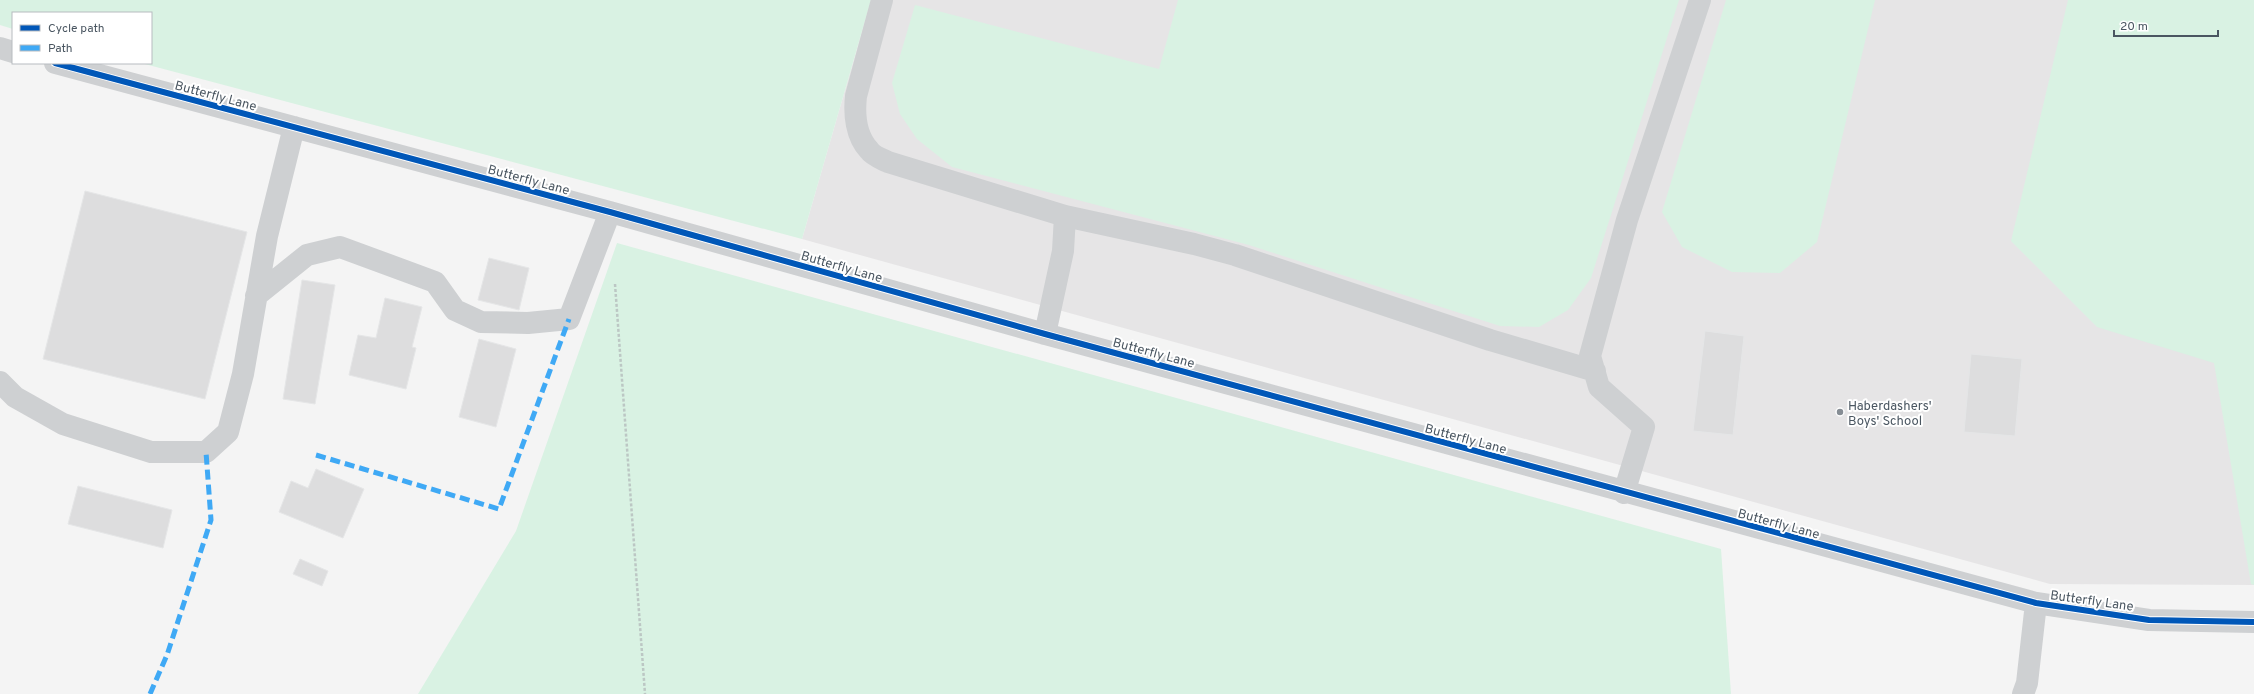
<svg xmlns="http://www.w3.org/2000/svg" width="2254" height="694" font-family="Overpass,sans-serif">
<style>
.education{fill:#e6e5e6}
.green{fill:#d9f2e3}
.building{fill:#ddddde;stroke:#e5e6e7}
.lines{fill:none;stroke-linecap:round;stroke-linejoin:round}
.path{stroke:#bcc7c4;stroke-width:2.5;stroke-dasharray:3 2;stroke-linecap:butt}
.minor{stroke:#ced0d2;stroke-width:22}
.quiet{stroke:#3fa9f5;stroke-width:5;stroke-dasharray:10 5;stroke-linecap:butt}
.cycleway-casing{stroke:#fff;stroke-width:8}
.cycleway{stroke:#0057b8;stroke-width:6}
.poi-dot{fill:#868d94;stroke:#fff;stroke-width:1.5}
.labels{text-anchor:middle;stroke-width:4;stroke-linejoin:round;paint-order:stroke}
.street-label{font-size:13px;fill:#4a5661;stroke:#fff}
.poi-label{font-size:13px;fill:#4a5661;stroke:#fff;text-anchor:start}
</style>
<rect width="100%" height="100%" fill="#f4f4f4"/>
<path class="education" d="M871 0H2254V585L2050 584 802 239Z"/>
<path class="green" d="M0 0H871L802 239 141 63H151V13H13V29L0 25Z
M1178 0H1679L1591 278 1568 310 1539 327 1500 326 1249 245 952 167 917 139 900 114 892 83 915 5 1159 69Z
M1726 0H1875L1817 242 1780 273 1732 272 1682 247 1662 212Z
M2068 0H2254V585L2251 584 2214 363 2097 327 2011 241Z
M617 243 1721 549 1731 694H418L516 531Z"/>
<path class="building" d="M85 191 247 232 205 399 43 359Z
M489 258 529 268 519 310 478 300Z
M302 280 335 285 315 404 283 399Z
M385 298 422 307 412 347 416 348 406 389 349 375 358 335 376 338Z
M1705 331 1744 336 1733 435 1693 431Z
M479 339 516 349 496 427 459 417Z
M1971 354 2022 359 2015 436 1964 432Z
M316 469 364 489 343 538 279 512 291 481 308 488Z
M78 486 172 510 163 548 68 524Z
M300 559 328 571 322 586 293 574Z"/>
<g class="lines">
<path class="path" d="M615 284 645 694"/>
<path class="minor" d="M882 0 856 96C854 114 856 136 869 150 873 156 882 159 888 162L1065 216 1194 244 1235 255 1490 340 1595 371
M0 48 13 52
M55 63 610 212 1045 334 2036 603 2149 620 2254 622
M256 296 307 255 340 247 435 282 455 310 481 322 528 323 569 319 610 212
M1045 334 1063 251 1065 216
M0 382 15 397 63 424 151 452H206L228 432 243 374 267 236 294 127
M1624 493 1644 427 1599 387 1590 356 1627 220 1700 0
M2023 694 2027 683 2036 603"/>
<path class="quiet" d="M316 455 499 509 569 319
M150 694 167 655 211 520 206 452"/>
<defs>
<path id="cycleway" d="M55 63 610 212 1045 334 2036 603 2149 620 2254 622"/>
</defs>
<use href="#cycleway" class="cycleway-casing"/>
<use href="#cycleway" class="cycleway"/>
</g>
<circle class="poi-dot" cx="1840" cy="412" r="4"/>
<g class="labels">
<g class="street-label">
<text transform="translate(216 95) rotate(15)" y="5">Butterfly Lane</text>
<text transform="translate(529 179) rotate(15)" y="5">Butterfly Lane</text>
<text transform="translate(842 266) rotate(16)" y="5">Butterfly Lane</text>
<text transform="translate(1154 352) rotate(15)" y="5">Butterfly Lane</text>
<text transform="translate(1466 438) rotate(15)" y="5">Butterfly Lane</text>
<text transform="translate(1779 523) rotate(15)" y="5">Butterfly Lane</text>
<text transform="translate(2092 600) rotate(8)" y="5">Butterfly Lane</text>
</g>
<g class="poi-label">
<text x="1848" y="410">Haberdashers'<tspan x="1848" dy="15">Boys' School</tspan></text>
</g>
</g>
<rect x="12" y="12" width="140" height="52" fill="#ffffff" stroke="#b7bbc0"/>
<rect x="20" y="25" width="20" height="6" fill="#0057b8" stroke="#b7bbc0"/>
<text x="48" y="32" font-size="12" fill="#4a5661">Cycle path</text>
<rect x="20" y="45" width="20" height="6" fill="#3fa9f5" stroke="#b7bbc0"/>
<text x="48" y="52" font-size="12" fill="#4a5661">Path</text>
<path d="M2114 30v6h104v-6" fill="none" stroke="#4a5661" stroke-width="2"/>
<text x="2120" y="30" font-size="12" fill="#4a5661" stroke="#ffffff" stroke-width="3" paint-order="stroke">20 m</text>
</svg>
